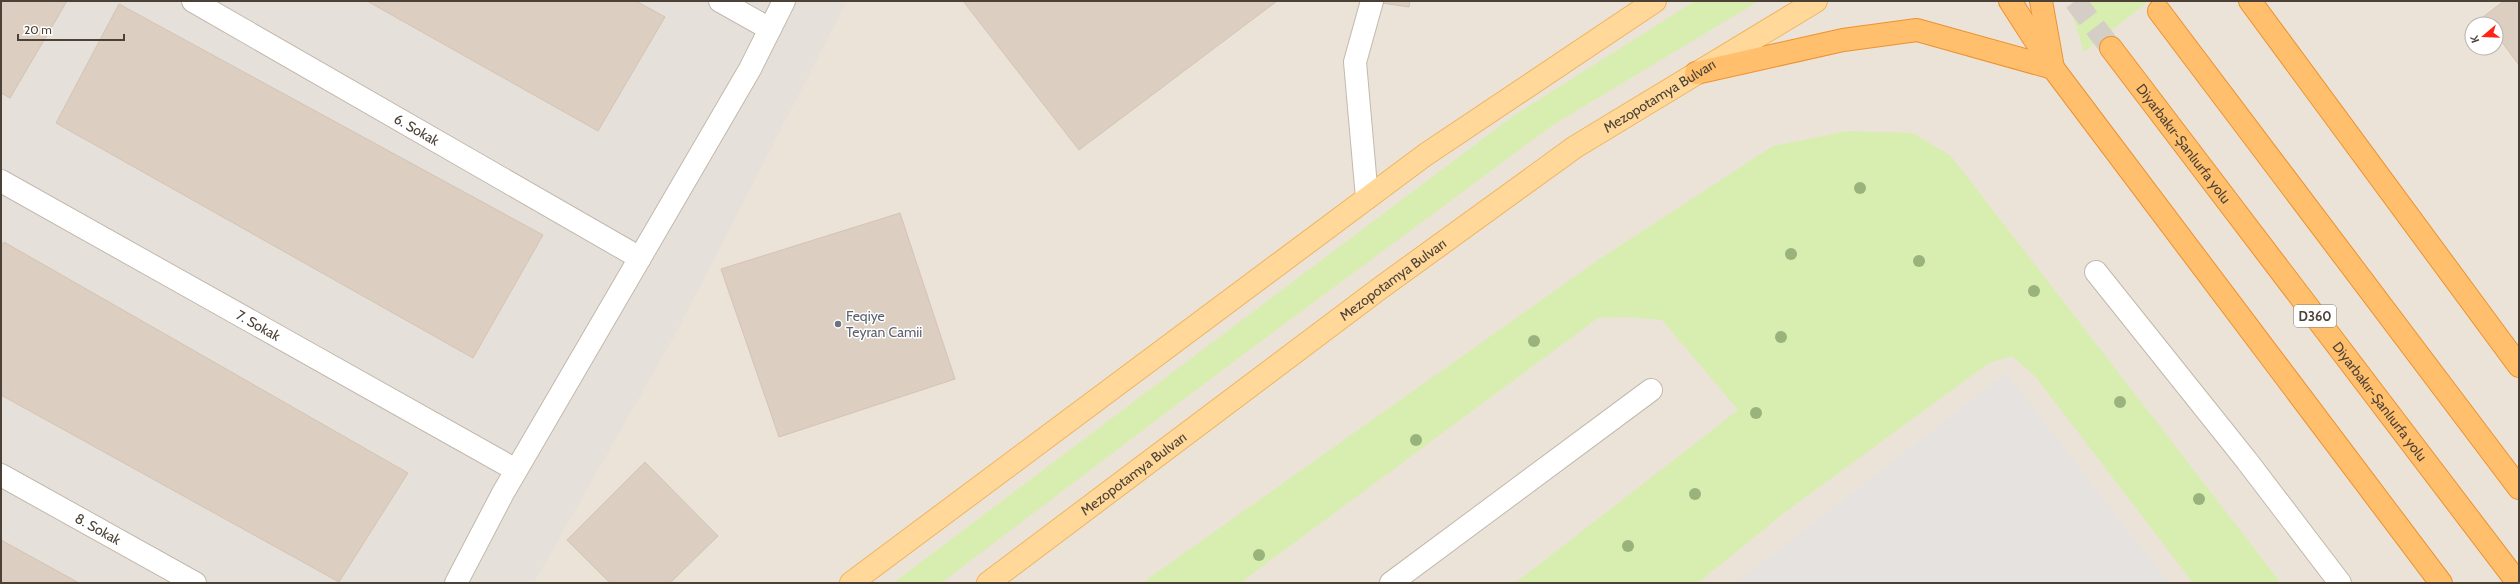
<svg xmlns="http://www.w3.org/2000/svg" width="2520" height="584" font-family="Cabin,sans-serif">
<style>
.residential{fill:#ebe3d8;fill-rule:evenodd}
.industrial{fill:#e6e0db}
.green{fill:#d8eeb0}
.parking{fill:#e5e2df}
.building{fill:#dccfc1;stroke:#d5c3b1}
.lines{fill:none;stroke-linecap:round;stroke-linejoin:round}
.highway-tunnel{stroke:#d4cec6;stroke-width:22;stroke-dasharray:22 11;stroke-linecap:butt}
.minor-casing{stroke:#c3b8ab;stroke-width:24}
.major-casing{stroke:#efb55f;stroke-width:24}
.highway-casing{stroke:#ec922f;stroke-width:24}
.minor{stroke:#fff;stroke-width:22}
.major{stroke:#ffd89a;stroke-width:22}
.highway{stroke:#ffbf6c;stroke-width:22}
.tree{fill:#9ab27c}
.worship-dot{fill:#6b7280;stroke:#fff;stroke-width:1.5}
.labels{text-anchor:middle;stroke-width:3;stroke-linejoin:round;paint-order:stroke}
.shield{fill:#fff;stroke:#817a73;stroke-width:1}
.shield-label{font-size:13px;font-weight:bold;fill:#4b4137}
.street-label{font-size:14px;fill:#4b4137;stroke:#fff}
.worship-label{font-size:14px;fill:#5b616d;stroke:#fff;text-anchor:start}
</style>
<rect width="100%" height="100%" fill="#f6f1ea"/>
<path class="residential" d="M1 1H2519V583H1ZM2472 24H2496V48H2472Z"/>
<path class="industrial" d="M1 1H847L676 333 534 583H1Z"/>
<path class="green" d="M1695 1H1759L1553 125 1244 354 941 583H893L1513 116Z
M2077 1H2149L2084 52 2073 16Z
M1847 131 1913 133 1951 156 2281 583H2193L2035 376 2012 356 1989 363 1784 513 1698 583H1515L1738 410 1662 320 1626 317 1598 318 1240 583H1142L1598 260 1773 146Z"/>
<path class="parking" d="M2006 373 2169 583H1736Z"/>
<path class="building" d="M1 1H67L10 98 1 93Z
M367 1H636L665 17 598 131Z
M963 1H1277L1079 150Z
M1368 1H1410L1409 7Z
M2504 1H2519V65L2496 34V24H2488L2483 17Z
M119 4 543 235 473 358 56 123Z
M900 213 955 379 779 437 721 269Z
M4 242 408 473 339 582 1 395V247Z
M645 462 718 536 670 583H610L567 540Z
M1 540 79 583H1Z"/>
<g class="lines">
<path class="highway-tunnel" d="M2075 1 2111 48"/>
<defs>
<g id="minor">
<path id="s1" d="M193 1 640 258"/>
<path d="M720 1 770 29"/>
<path id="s2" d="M1 181 516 470"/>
<path d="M1367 198 1355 62 1372 1"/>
<path d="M2096 272 2247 461 2340 583"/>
<path id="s3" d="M1 475 195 583"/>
<path d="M456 583 503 493 750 69 784 1"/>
<path d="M1391 583 1651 390"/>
</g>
<g id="major">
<path d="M851 583 1425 155 1655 1"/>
<path id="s4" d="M988 583 1379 289 1575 147 1816 1"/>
</g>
<g id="highway">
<path d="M2010 1 2053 68 2441 583"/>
<path d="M2250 1 2519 366"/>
<path d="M2159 11 2519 488"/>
<path id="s5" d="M2111 48 2518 583"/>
<path d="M1696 73 1843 40 1917 30 2053 68 2041 1"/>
</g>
</defs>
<use href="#minor" class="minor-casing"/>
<use href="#major" class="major-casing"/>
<use href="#highway" class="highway-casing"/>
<use href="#minor" class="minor"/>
<use href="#major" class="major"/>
<use href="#highway" class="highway"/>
</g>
<g class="tree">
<circle cx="1860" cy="188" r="6"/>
<circle cx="1791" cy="254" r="6"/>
<circle cx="1919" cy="261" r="6"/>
<circle cx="2034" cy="291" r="6"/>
<circle cx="1781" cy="337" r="6"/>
<circle cx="1534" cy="341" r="6"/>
<circle cx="2120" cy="402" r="6"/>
<circle cx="1756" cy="413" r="6"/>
<circle cx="1416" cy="440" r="6"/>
<circle cx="1695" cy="494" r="6"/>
<circle cx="2199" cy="499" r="6"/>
<circle cx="1628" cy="546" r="6"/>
<circle cx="1259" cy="555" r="6"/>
</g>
<circle class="worship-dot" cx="838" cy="324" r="4"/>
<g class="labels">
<rect class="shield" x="2294" y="305" width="42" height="22" rx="3"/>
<g class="shield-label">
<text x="2315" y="321">D360</text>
</g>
<g class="street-label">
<text dy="5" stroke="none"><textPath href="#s4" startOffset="830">Mezopotamya Bulvarı</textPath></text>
<text dy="5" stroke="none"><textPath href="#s1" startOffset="258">6. Sokak</textPath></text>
<text dy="5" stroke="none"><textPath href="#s5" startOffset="120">Diyarbakır-Şanlıurfa yolu</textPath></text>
<text dy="5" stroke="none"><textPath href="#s4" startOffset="506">Mezopotamya Bulvarı</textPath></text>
<text dy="5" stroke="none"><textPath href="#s2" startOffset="295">7. Sokak</textPath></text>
<text dy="5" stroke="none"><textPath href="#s5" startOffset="444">Diyarbakır-Şanlıurfa yolu</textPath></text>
<text dy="5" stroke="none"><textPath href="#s4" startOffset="182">Mezopotamya Bulvarı</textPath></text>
<text dy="5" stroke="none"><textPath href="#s3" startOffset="111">8. Sokak</textPath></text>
</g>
<g class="worship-label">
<text x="846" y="321">Feqiye<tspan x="846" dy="16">Teyran Camii</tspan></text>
</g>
</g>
<rect width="2520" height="584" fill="none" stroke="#4b4137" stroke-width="4"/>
<g transform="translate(2484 36) rotate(251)"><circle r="19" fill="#ffffff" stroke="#b7b3af"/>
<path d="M0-3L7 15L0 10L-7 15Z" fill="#ff2318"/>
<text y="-6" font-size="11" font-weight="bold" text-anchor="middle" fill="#4b4137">K</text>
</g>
<path d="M18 34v6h106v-6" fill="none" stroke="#4b4137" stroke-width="2"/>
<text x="24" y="34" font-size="12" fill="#4b4137" stroke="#ffffff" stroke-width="3" paint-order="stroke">20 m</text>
</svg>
